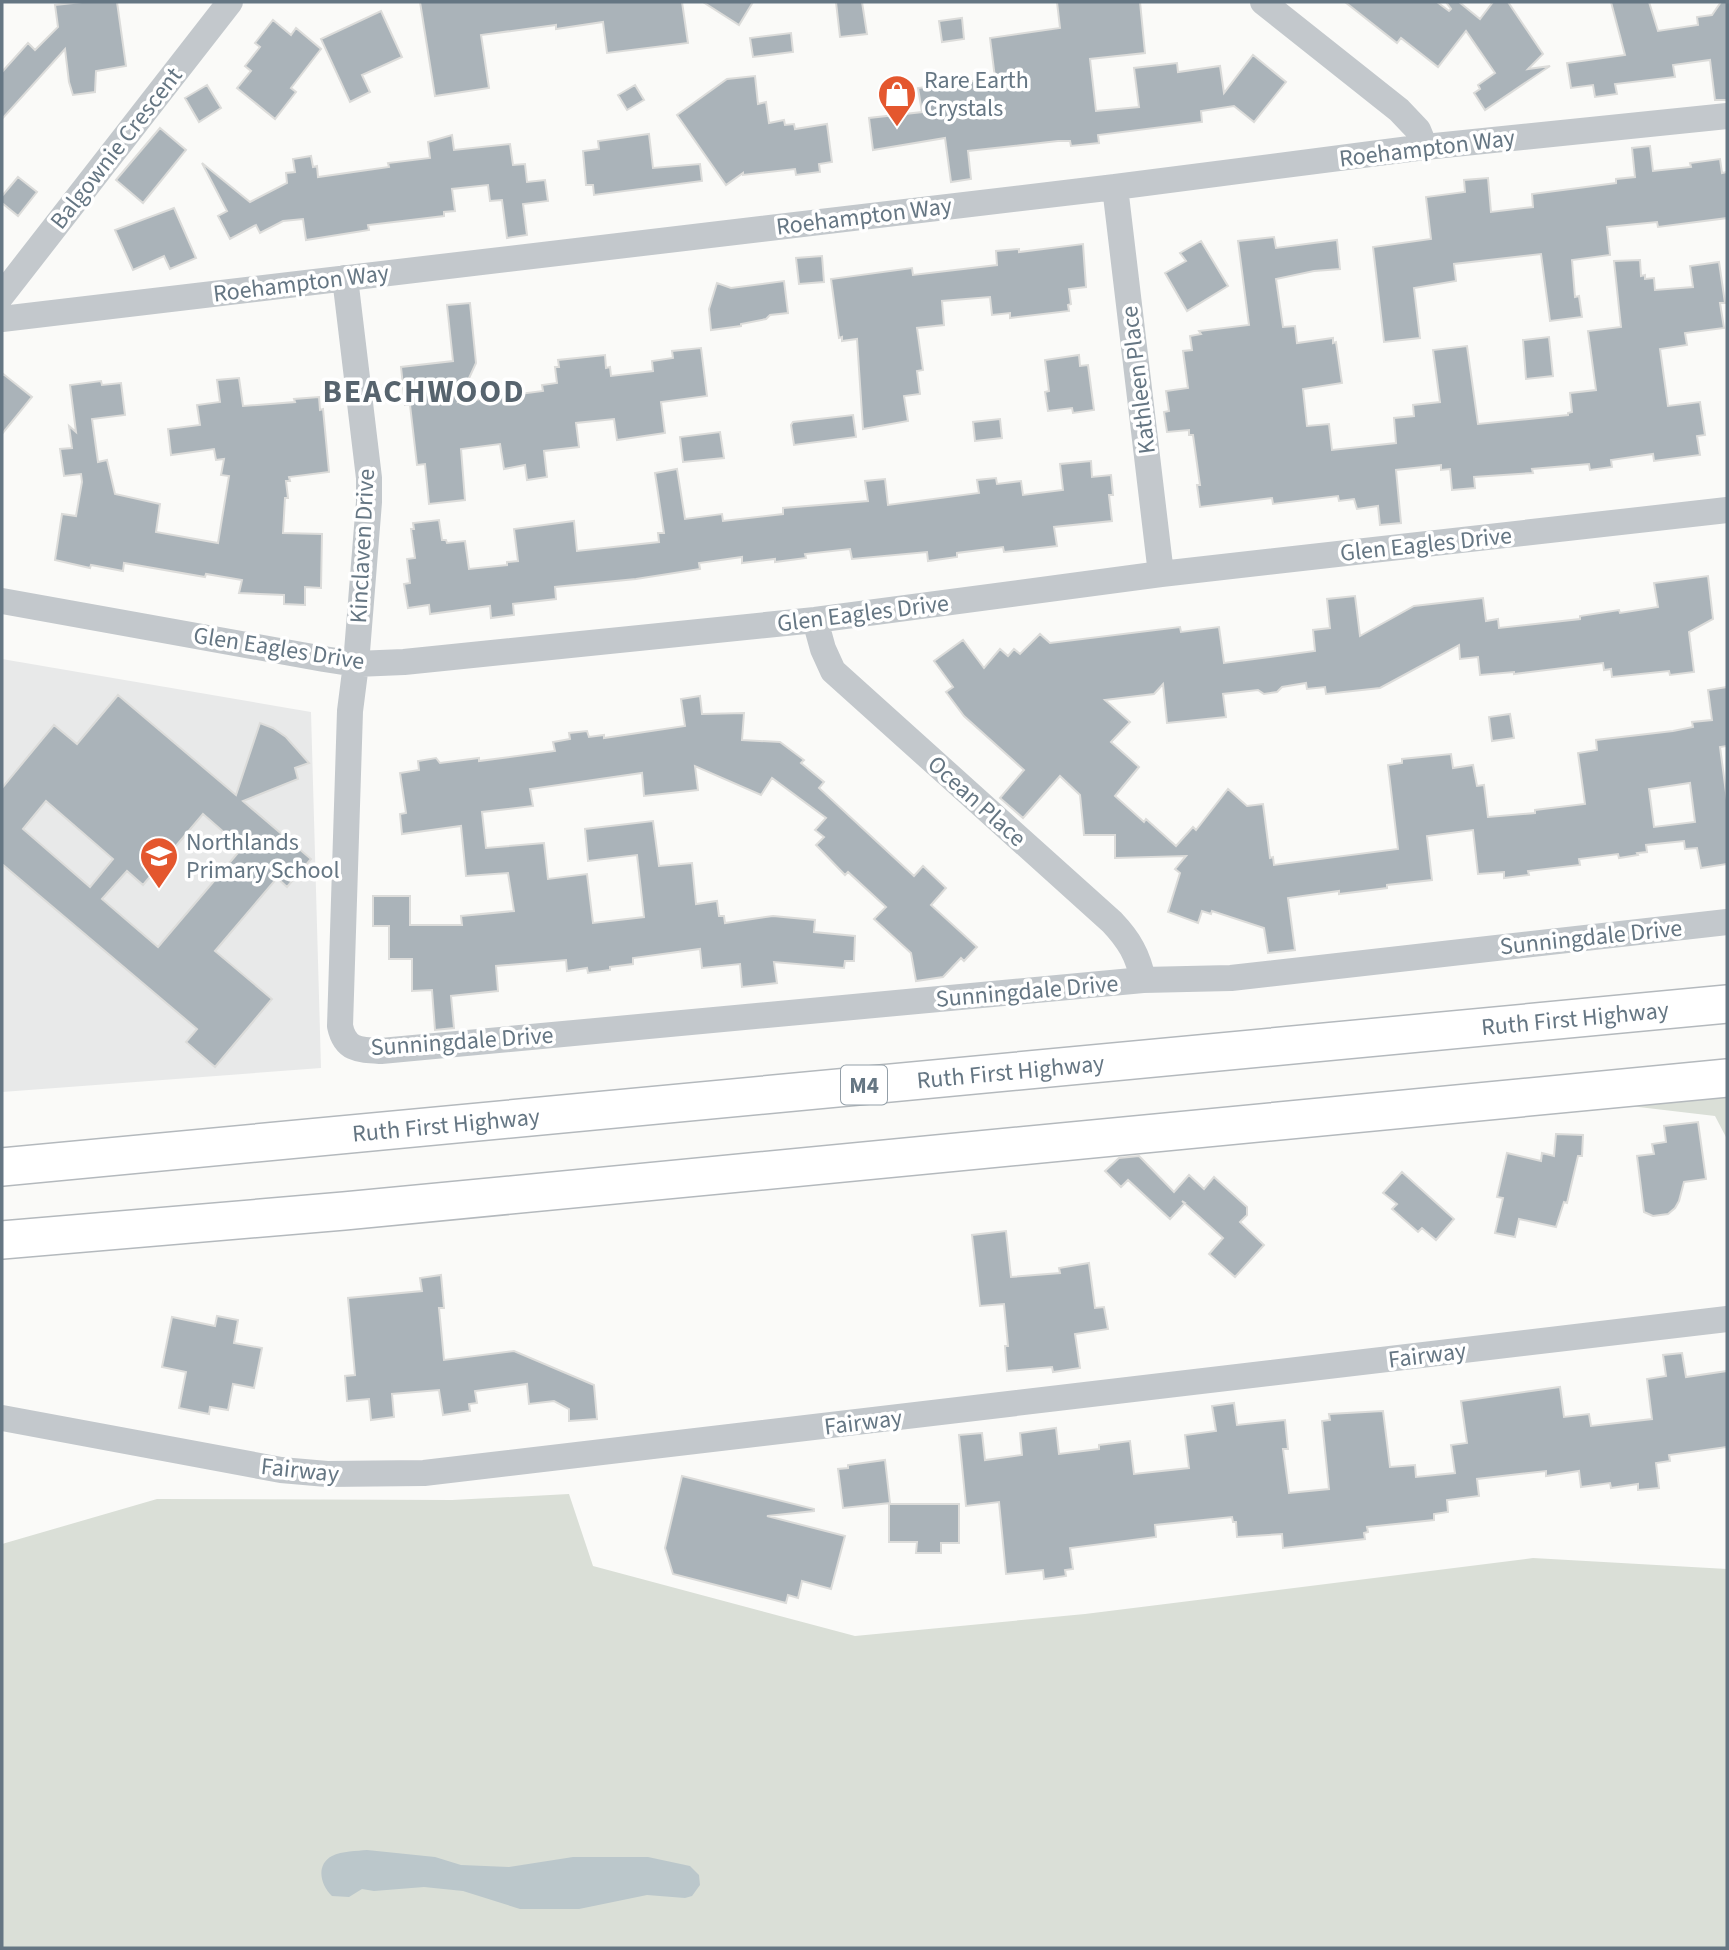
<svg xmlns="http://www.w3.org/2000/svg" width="1729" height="1950" font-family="'Source Sans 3',sans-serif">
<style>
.built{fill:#e8e9e9}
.green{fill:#dadfd7}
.water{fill:#bbc7cb}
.building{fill:#aab3b9;stroke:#dcdcda;stroke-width:2;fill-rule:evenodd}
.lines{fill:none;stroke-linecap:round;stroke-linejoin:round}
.highway-casing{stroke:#b4b9bd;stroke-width:40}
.minor{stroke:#c3c8cc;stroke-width:26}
.highway{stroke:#fff;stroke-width:37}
.labels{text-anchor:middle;stroke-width:7;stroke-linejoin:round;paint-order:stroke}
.shield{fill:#fff;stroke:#939fa8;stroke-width:2}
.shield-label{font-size:23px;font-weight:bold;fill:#657683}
.poi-label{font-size:24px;fill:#657683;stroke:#fff;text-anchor:start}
.street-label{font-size:24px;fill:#657683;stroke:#fff}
.district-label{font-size:32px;font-weight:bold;letter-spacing:2px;fill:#57646e;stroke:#fff}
</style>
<rect width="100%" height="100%" fill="#fafaf8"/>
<path class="built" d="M2 659 311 712 321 1068 2 1092Z"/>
<path class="green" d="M1727 1096V1139L1715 1116 1630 1106Z
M569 1494 593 1566 855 1636 1085 1614 1533 1558 1727 1569V1948H2V1544L157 1499 452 1500Z"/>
<path class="water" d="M367 1850 435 1857 461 1865 509 1867 573 1857H648L690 1866 699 1875 700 1885 692 1896 685 1898 647 1895 579 1909H520L463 1891 424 1887 374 1891 362 1889 349 1897 332 1896C321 1886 315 1865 332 1856 342 1851 357 1851 367 1850Z"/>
<path class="building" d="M82 2H117L126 66 96 71 95 92 73 95 69 82 65 49 2 119V72L28 43 35 50 58 27 55 5Z
M420 2H682L688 43 607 53 603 22 556 29V25L481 35 489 88 435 96Z
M703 2H753L739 25Z
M836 2H862L867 34 840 37Z
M1057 2H1140L1145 53 1090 59 1096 111 1139 107 1134 68 1177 63 1178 72 1220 66 1224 93 1253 55 1286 82 1254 122 1234 106 1201 111 1202 122 1098 135 1099 143 1071 146 1070 141H1058L968 151 971 179 951 182 945 138 873 150 869 118 922 112 918 88 995 78 990 38 1060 28Z
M1345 2H1437L1449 11 1451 9 1446 2H1459L1480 19 1493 2H1508L1543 54 1528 69 1550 66 1485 110 1474 93 1480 89 1478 85 1495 73 1466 31 1438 67 1401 38 1397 43Z
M1611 2H1649L1658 31 1698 25 1697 17 1712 15 1721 2H1727V100H1715L1710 60 1673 65 1675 77 1615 84 1617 94 1595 97 1593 85 1571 88 1567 63 1625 55Z
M381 11 402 57 362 75 370 92 350 102 321 39Z
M962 18 964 39 942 42 939 21Z
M273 20 291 35 296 28 321 49 291 88 296 92 275 119 237 88 251 71 245 66 260 47 255 43Z
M791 33 793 52 753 57 750 38Z
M755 76 758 104 766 102 769 123 784 120 785 125 794 124 795 129 827 124 832 162 819 164 820 172 796 175 795 169 743 175V173L726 185 677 115 727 79Z
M207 85 221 108 199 122 185 98Z
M635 85 644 100 627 110 618 95Z
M160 128 186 150 143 203 116 180Z
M649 134 653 168 700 164 702 181 594 195 593 185H586L583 151 599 149 598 141Z
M452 135 454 150 510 144 513 165 525 164 527 182 545 180 548 201 523 204 527 235 507 238 502 200 490 201 488 185 452 189 455 211 444 212V216L368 225 369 230 306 240 303 219 283 221 260 233 256 225 230 239 218 216 227 211 202 163 250 202 287 183 286 173 295 172 293 159 311 156 313 167 317 166 318 177 389 167 388 163 430 158 428 142Z
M1650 146 1653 171 1691 167 1690 163 1720 159 1722 173 1727 172V218L1658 227 1657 222 1607 227 1610 255 1572 260 1575 297 1579 296 1582 317 1550 321 1541 254 1454 264 1456 281 1414 288 1420 338 1384 342 1373 247 1431 239 1426 197 1465 192 1464 180 1488 178 1491 212 1533 207 1532 194 1616 183V179L1635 177 1632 148Z
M18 177 37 192 18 216 2 203V196Z
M174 208 196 258 170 269 164 256 133 270 115 230Z
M1274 237 1276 248 1337 240 1340 269 1314 271 1276 279 1283 327 1295 326 1297 343 1333 338V343L1336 342 1342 383 1303 389 1307 426 1329 424 1332 450 1396 443 1394 418 1414 416 1413 405 1440 402 1433 350 1467 346 1478 424 1568 415V413L1572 412 1570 393 1596 390 1588 331 1621 327 1614 261 1640 260 1641 276 1645 275V279L1654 278 1655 290 1693 287 1690 266 1719 262 1725 303H1720L1724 328 1685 333 1687 345 1660 349 1668 406 1700 402 1705 435 1697 436 1700 455 1654 461 1653 454 1611 460 1612 467 1590 470 1589 464 1532 469 1533 473 1474 477 1475 488 1452 490 1450 469 1441 470V465L1396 470 1401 523 1380 525 1378 506 1357 509 1354 499 1339 501 1338 496 1273 504 1272 498 1200 507 1197 485H1200L1193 435H1189V430L1167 432 1164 412 1169 411 1166 391 1188 388 1183 351 1192 350 1190 336 1201 334 1199 331 1249 325 1238 241Z
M1201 241 1228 286 1187 311 1165 273 1186 261 1180 253Z
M1083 244 1086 287 1069 289 1071 304 1068 305 1069 311 1010 318V313L992 315 990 297 942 301 944 325 917 328 923 370 917 371 920 394 904 396 908 421 863 429 857 339 842 341V337L839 338 831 279 912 268 913 275 997 265 996 251 1019 249V252Z
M822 256 824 282 799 284 796 258Z
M784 281 788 313 770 315 766 319 741 324V326L711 330 709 309 717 283 731 288Z
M470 303 476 363 458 402 543 391 542 385 557 383 555 367H559L558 360 605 355 606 368 610 367 611 376 653 371 652 361 673 358 672 351 701 348 707 396 661 402 665 433 617 440 614 419 576 423 579 447 544 451 547 477 527 480 525 465 504 469 500 444 461 449 465 500 429 504 425 464 417 465 410 405H405L401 367 453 361 447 305Z
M1549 337 1553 376 1526 379 1523 340Z
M1079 355 1080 366 1088 365 1094 410 1073 413 1072 408 1048 411 1045 392 1049 391 1045 360Z
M2 373 32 397 2 434Z
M239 378 243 406 295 402 294 399 319 397 320 410 323 409 329 472 289 477 290 481H286L288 498H285L283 533 322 534 321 588 305 587V605L284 604V595L239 593 242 580 206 574 205 577 124 563 123 571 91 565 90 568 55 560 62 514 76 516 82 482 81 474 64 476 60 449 72 448 69 426 76 432 70 385 101 381 102 385 121 383 125 415 92 419 98 462 107 460 115 494 160 504 156 532 218 543 229 476 221 475 224 459 216 460 214 449 171 455 168 429 200 425 197 405 220 402 217 380Z
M853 415 856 437 794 445 791 425 793 422Z
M1000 419 1002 438 975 441 973 422Z
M720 432 724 458 683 462 680 437Z
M1091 461 1092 477 1111 475 1113 495H1109L1112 521 1054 527 1057 546 1004 552 1003 547 957 553V557L928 561 927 552 852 559 850 549 805 554 806 558 775 562V559L742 563V557L699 563 700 569 636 579 555 587 556 599 513 604 514 615 491 618 490 606 430 614 429 605 408 608 404 584 410 583 407 559 415 558 411 529H414L413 523 439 520 442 540H446L447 543 465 541 469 569 507 565V562L518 561 514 529 574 521 577 551 659 542 658 533H664L655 473 677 469 685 519 722 514 723 521 783 514V508L868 501 865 481 885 479 888 505 979 493 977 480 996 478 997 484 1021 481 1023 495 1063 490 1060 464Z
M1708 576 1713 619 1689 632 1694 672 1670 675 1669 671 1612 677 1611 669 1604 670 1603 663 1514 674V672L1480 675 1478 657 1460 659 1459 645 1380 688 1326 694 1325 687 1307 689 1306 683 1282 687 1277 692 1264 694 1258 690 1223 694 1226 717 1167 723 1163 684 1154 694 1105 700 1130 722 1111 742 1139 767 1115 796 1144 822 1146 819 1176 846 1193 827 1196 830 1228 789 1247 806 1263 804 1270 858 1273 857 1274 865 1398 849 1388 765 1402 763V759L1451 754 1453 768 1473 765 1477 786 1484 785 1488 817 1535 813V810L1585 804 1578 753 1597 750 1596 740 1673 731 1693 727 1692 722 1712 720 1708 690 1727 687V746L1720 747 1727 800V864L1701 868 1697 848 1685 849 1684 841 1646 845 1647 852 1637 853 1638 855 1619 858 1618 854 1579 859 1580 865 1528 871 1529 875 1504 878V872L1478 874 1473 830 1427 836 1432 880 1387 885V888L1339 894V891L1288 898 1295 950 1268 953 1264 928 1212 911 1211 914 1202 911 1198 923 1168 912 1180 873 1175 869 1186 856 1115 858V835H1084L1080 795 1060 776 1023 818 1000 798 1024 770 964 716 946 692 953 687 934 661 963 640 984 668 1000 649 1008 656 1014 649 1020 654 1040 634 1050 643 1180 627 1181 632 1219 627 1224 663 1315 651 1313 630 1330 628 1327 599 1355 596 1360 636 1414 606 1483 598 1486 621 1498 619 1499 628 1580 619V616L1619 610 1620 613 1658 607 1654 583ZM1690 783 1695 822 1654 827 1649 789Z
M118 695 236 795 260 723 273 728 286 737 309 763 295 768 298 779 243 801 311 859 287 887 277 878 215 951 272 999 215 1067 186 1042 197 1029 2 864V788L54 725 77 744ZM46 801 113 859 90 887 23 829ZM203 814 242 848 158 947 102 899 127 871 143 885Z
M700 696 702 714 744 713 742 740 780 742 804 760 801 763 824 782 819 788 914 876 923 866 946 888 931 905 977 947 964 961 961 958 943 977 916 981 911 953 874 919 886 907 848 872 845 875 816 845 824 837 815 830 826 818 772 778 761 795 695 766 698 790 644 796 642 773 530 789 533 806 482 812 486 848 544 843 548 879 587 874 593 923 644 917 637 855 588 861 585 829 653 821 659 866 692 863 696 904 717 901 719 916H724L725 923 773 916 815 920 814 932 855 936 854 961H845L844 968 774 962 777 983 742 987 740 964 702 968 700 949 633 958V964L610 967V970L588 973 587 968 567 971 566 960 496 966 498 991 451 996 454 1028 435 1030 432 990 412 991V959H389V926H373V896H410V925H462L461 916 514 911 508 873 466 876 461 826 402 834 400 814 406 813 400 773 419 770 418 761 436 758 440 763 479 758V761L555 751 553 742 570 739 569 733 587 731 589 737 604 735V738L685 726 681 699Z
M1510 714 1514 738 1492 741 1489 717Z
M1698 1122 1706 1179 1684 1182 1679 1201 1675 1208 1668 1214 1653 1216 1644 1212 1637 1156 1654 1154 1652 1144 1666 1142 1664 1126Z
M1556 1134 1583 1135 1582 1156H1578L1567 1203 1564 1202 1556 1227 1519 1219 1515 1237 1495 1233 1503 1198 1497 1197 1507 1153 1541 1161 1542 1153 1554 1156Z
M1139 1156 1174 1192 1189 1175 1204 1189 1214 1177 1247 1207V1215L1240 1222 1264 1245 1235 1277 1209 1254 1223 1238 1182 1201 1185 1203 1170 1219 1128 1180 1121 1187 1105 1171 1119 1158Z
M1402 1172 1454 1219 1436 1240 1422 1228 1418 1232 1392 1209 1397 1204 1383 1193Z
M1006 1231 1011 1277 1060 1273 1059 1268 1089 1263 1095 1308 1104 1307 1108 1329 1075 1334 1080 1368 1053 1372 1052 1367 1007 1371 1005 1346H1008L1004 1304 980 1306 972 1235Z
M441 1275 444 1308H439L444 1360 514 1351 594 1385 597 1419 569 1421V1409L554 1401 529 1404 527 1384 475 1391 477 1403 469 1404 470 1411 443 1415 439 1390 392 1394 394 1417 371 1420 369 1399 347 1401 345 1376 355 1375 348 1298 422 1291 420 1278Z
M217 1316 238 1320 234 1343 262 1348 254 1388 233 1384 228 1410 210 1407 209 1414 179 1408 186 1372 162 1367 172 1317 215 1326Z
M1682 1353 1686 1377 1727 1371V1447L1669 1455 1670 1461 1656 1463 1659 1488 1638 1490V1484L1611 1488 1610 1483 1581 1487 1579 1471 1546 1476V1471L1477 1479 1479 1496 1447 1500 1448 1512 1434 1514V1520L1367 1527 1368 1532 1364 1533 1365 1539 1283 1548 1282 1534 1237 1537 1236 1522H1233L1232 1517 1155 1525 1156 1537 1070 1548 1073 1569 1065 1570 1066 1576 1044 1579 1043 1570 1006 1574 999 1502 966 1506 959 1435 982 1433 985 1460 1022 1455 1020 1433 1056 1428 1059 1454 1099 1449V1445L1130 1441 1134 1474 1189 1468 1185 1435 1216 1431 1212 1406 1234 1403 1237 1425 1285 1420 1288 1449H1283L1289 1493 1329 1489 1322 1421 1330 1420 1329 1414 1383 1411 1390 1467 1415 1465 1416 1477 1455 1473 1451 1445 1467 1443 1461 1401 1560 1387 1564 1417 1589 1414 1591 1426 1652 1419 1647 1379 1666 1376 1663 1355Z
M885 1460 890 1503 843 1508 838 1469 848 1468V1465Z
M682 1476 814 1509V1511L767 1516 845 1536 831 1589 802 1581 798 1598 788 1595 786 1603 673 1574 665 1548Z
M889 1504H959V1543H941V1553H916L917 1542H889Z"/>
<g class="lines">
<defs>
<g id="highway">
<path id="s1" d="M2 1167 1727 1004"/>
<path d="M2 1240 344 1211 1727 1078"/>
</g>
</defs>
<use href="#highway" class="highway-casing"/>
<path class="minor" d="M1263 2 1399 110 1418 130 1425 147
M1115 187 1161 574
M345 278 369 478V502L356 664 350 711 340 1026C345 1050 359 1050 381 1051L1143 980 1231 978 1727 922
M2 295 230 2
M2 319 1115 187 1425 147 1727 116
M2 601 324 659 356 664 404 662 815 620 1161 574 1727 510
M815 620 823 649 833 671 1112 922C1129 940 1138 955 1143 980
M2 1418 281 1470 327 1474 424 1473 1727 1319"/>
<use href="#highway" class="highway"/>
</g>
<defs>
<symbol id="shop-pin" viewBox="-11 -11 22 30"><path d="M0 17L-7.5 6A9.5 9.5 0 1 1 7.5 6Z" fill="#e4572e" stroke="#fff"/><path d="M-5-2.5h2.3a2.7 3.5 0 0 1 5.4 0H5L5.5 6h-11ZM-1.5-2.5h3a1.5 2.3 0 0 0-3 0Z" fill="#fff"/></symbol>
<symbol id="school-pin" viewBox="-11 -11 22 30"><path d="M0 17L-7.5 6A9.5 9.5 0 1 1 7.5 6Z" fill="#e4572e" stroke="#fff"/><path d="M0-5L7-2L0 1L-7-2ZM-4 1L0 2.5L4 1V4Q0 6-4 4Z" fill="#fff"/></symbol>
</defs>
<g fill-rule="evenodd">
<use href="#shop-pin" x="875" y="72" width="44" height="60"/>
<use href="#school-pin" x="137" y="834" width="44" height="60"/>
</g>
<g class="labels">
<rect class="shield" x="841" y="1065.5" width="46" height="39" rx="5"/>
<g class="shield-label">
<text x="864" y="1093">M4</text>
</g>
<g class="poi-label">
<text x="924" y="88">Rare Earth<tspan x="924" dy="28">Crystals</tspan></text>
<text x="186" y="850">Northlands<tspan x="186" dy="28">Primary School</tspan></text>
</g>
<g class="street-label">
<text transform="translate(116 148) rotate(-52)" y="8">Balgownie Crescent</text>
<text transform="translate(1427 148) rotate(-7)" y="8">Roehampton Way</text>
<text transform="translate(864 216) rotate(-7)" y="8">Roehampton Way</text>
<text transform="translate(301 283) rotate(-7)" y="8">Roehampton Way</text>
<text transform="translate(1138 380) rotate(-97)" y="8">Kathleen Place</text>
<text transform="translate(1426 544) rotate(-6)" y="8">Glen Eagles Drive</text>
<text transform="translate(362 546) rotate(-87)" y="8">Kinclaven Drive</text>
<text transform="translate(863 613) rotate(-7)" y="8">Glen Eagles Drive</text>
<text transform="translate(279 648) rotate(9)" y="8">Glen Eagles Drive</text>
<text transform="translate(977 801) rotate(42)" y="8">Ocean Place</text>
<text transform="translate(1591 937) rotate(-6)" y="8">Sunningdale Drive</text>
<text transform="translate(1027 991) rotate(-5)" y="8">Sunningdale Drive</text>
<text dy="8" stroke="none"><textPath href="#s1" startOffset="1580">Ruth First Highway</textPath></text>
<text transform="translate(462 1041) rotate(-4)" y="8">Sunningdale Drive</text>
<text dy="8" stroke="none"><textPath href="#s1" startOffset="1013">Ruth First Highway</textPath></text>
<text dy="8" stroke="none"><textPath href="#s1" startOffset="446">Ruth First Highway</textPath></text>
<text transform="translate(1427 1355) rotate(-7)" y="8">Fairway</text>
<text transform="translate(863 1422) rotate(-7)" y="8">Fairway</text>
<text transform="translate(300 1470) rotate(6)" y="8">Fairway</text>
</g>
<g class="district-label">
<text x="424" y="402">BEACHWOOD</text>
</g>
</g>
<rect width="1729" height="1950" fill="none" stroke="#657683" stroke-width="7"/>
</svg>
